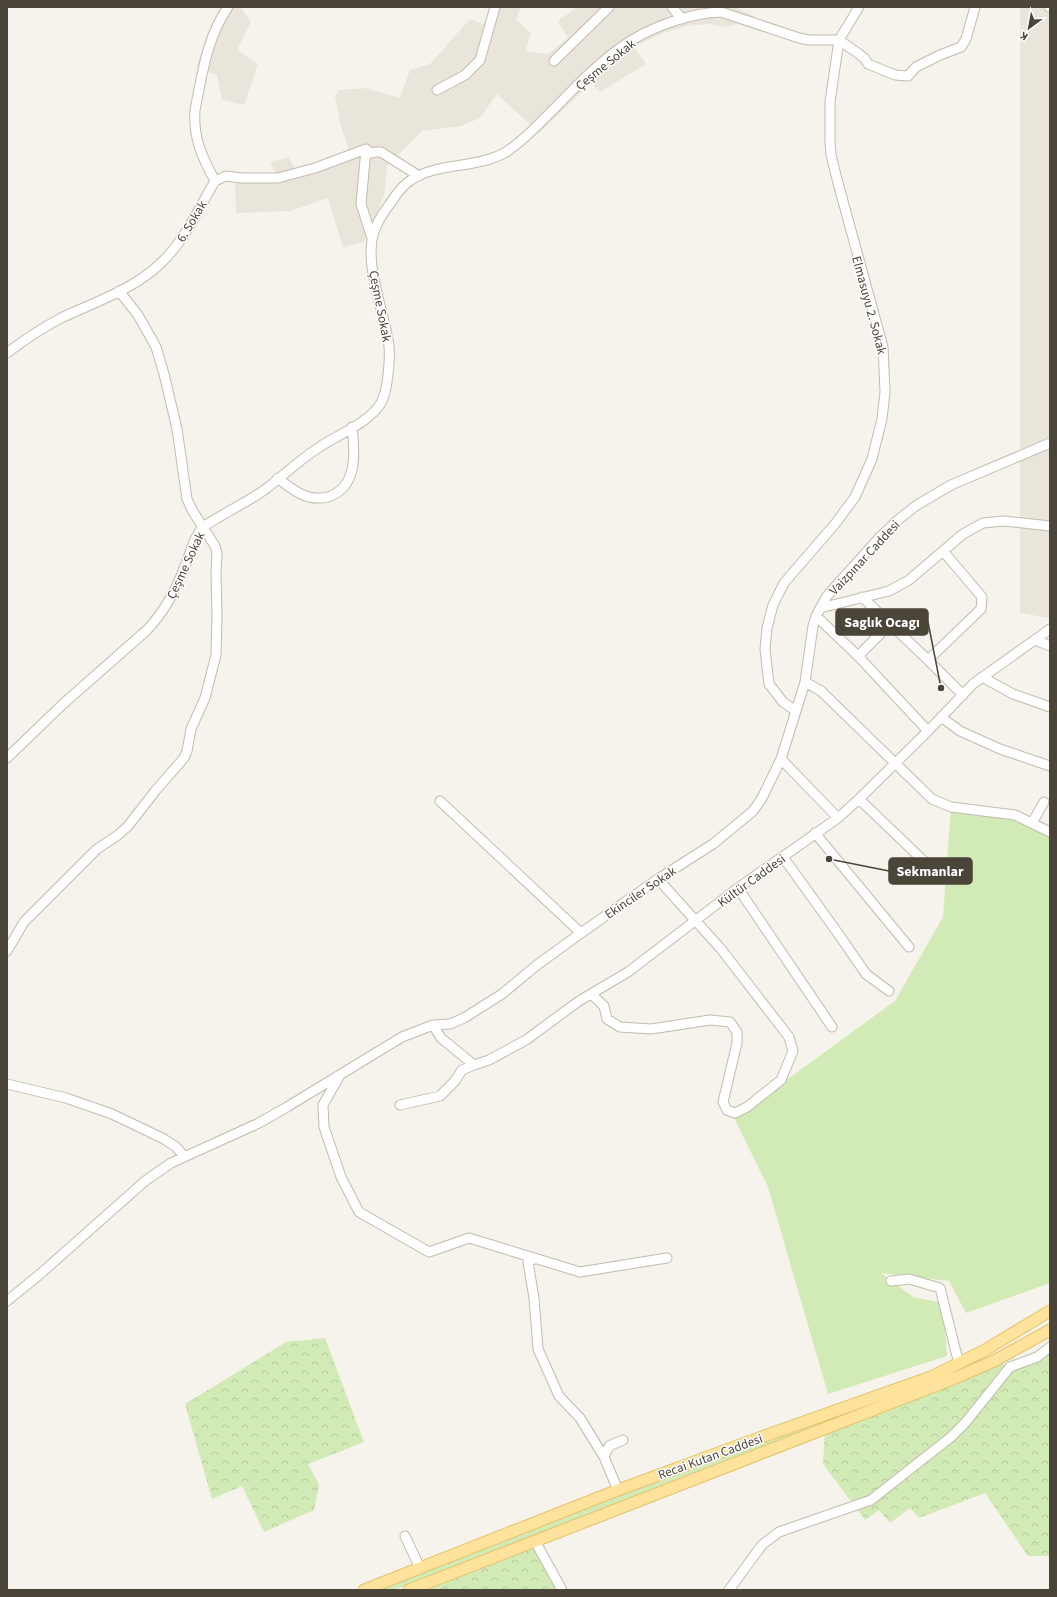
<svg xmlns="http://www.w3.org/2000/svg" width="1057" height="1597" font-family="'Source Sans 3',sans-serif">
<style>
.residential{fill:#eae5da}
.green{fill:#d2eab5}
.forest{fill:url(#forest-crowns)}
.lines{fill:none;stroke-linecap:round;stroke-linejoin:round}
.minor-casing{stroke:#c2bbae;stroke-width:11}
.major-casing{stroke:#e6c16a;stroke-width:13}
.minor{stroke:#fff;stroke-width:9}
.major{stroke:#ffe39c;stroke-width:11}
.labels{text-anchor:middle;stroke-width:3;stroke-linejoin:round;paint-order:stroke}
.street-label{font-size:13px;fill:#4b4439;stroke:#fff}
.leader{fill:none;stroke:#4b4439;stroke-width:1.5}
.callout-dot{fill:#4b4439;stroke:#fff;stroke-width:1.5}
.callout{fill:#4b4439;stroke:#4b4439;stroke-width:1.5}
.callout-label{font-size:14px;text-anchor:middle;font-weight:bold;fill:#fff}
</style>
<defs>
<pattern id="forest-crowns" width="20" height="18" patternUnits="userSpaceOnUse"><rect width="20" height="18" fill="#d2eab5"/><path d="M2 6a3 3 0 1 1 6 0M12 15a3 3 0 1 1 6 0" fill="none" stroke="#b6ca9c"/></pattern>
</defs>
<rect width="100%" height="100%" fill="#f6f3ec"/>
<path class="residential" d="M221 7H240L251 22 237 50 258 64 244 105 222 100 217 75 196 67 209 30Z
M495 7H521L516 19 531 33 525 51 548 54 568 38 558 21 577 7H735L756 17 727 27 708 24 687 26 661 34 634 47 646 64 600 92 591 83 539 133 497 94 480 118 461 126 422 131 387 166 384 196 364 242 343 247 328 198 290 211 236 213 235 181 278 178 270 162 289 157 296 172 351 156 340 123 335 96 339 90 364 88 400 98 410 70 430 64 470 19 483 24Z
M1020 7H1050V618L1020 613Z"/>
<path class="green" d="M951 807 1015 815 1050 828V1283L966 1313 949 1281 881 1273 913 1297 943 1303 947 1356 828 1394 768 1187 734 1118 895 1001 943 917Z
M860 1405 861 1410 394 1590H379L673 1475Z"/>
<path class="forest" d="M325 1338 364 1442 308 1464 319 1485 314 1510 264 1532 242 1486 212 1499 185 1404 286 1342Z
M1050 1347V1556H1028L985 1493 919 1518 910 1508 890 1523 879 1510 865 1520 823 1464 825 1428 994 1361 1010 1367Z
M535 1541 567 1590H408Z"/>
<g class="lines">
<defs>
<path id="minor" d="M672 7 682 19
M1049 7H1050
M554 61 609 7
M437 90 465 75 480 60 495 7
M215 181 226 176 241 178H278L315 168 366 149
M372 238 361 204 366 149 370 153 377 152H381L419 176
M7 353C24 340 42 328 61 318 95 302 135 289 162 262 185 240 199 208 215 181 202 157 193 138 195 110 202 75 207 37 228 7
M278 478C285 484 293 490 301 494 309 498 319 499 328 497 358 487 355 453 352 427
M862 597 928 660 963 695
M820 608 889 591 909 580 963 534 983 523 1004 521 1050 526
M816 616 858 656 928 731
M1035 640 1050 646
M858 656 890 624
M928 660 981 609 982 597 943 551
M982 677 1013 694 1050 707
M805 682 821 691 932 799 951 807 1015 815 1050 832
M796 711 783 702 769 684 765 649 767 628 773 605 784 583 835 524 855 497 872 459 882 419 885 392 883 347 838 183 831 155 830 142V102L839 40 859 7
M941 717 960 731 1000 749 1050 766
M7 758 63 704 147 630C164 612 176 590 185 566 191 553 193 538 203 527 222 514 244 504 263 491 282 477 298 461 318 448 337 435 369 423 381 403 386 394 387 384 388 375 389 365 390 356 389 346 385 313 362 261 375 229 379 219 385 210 392 201 397 193 403 185 411 180 438 162 477 169 506 152 524 141 539 123 555 108 578 84 603 58 632 40 657 25 692 13 721 12L799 38 809 40H839L859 54 865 59 868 64 895 75 908 76 916 67 940 55 961 47 966 39 975 7
M781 759 838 818
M859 799 929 866
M440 801 581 933
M1032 823 1044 802
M815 833 909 947
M783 857 837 932 866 974 889 991
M738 888 832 1027
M7 951 24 922 97 849 118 835 128 826 156 790 184 758 187 751 191 729 205 698 216 655 217 615 216 573 217 553 215 546 192 510 187 499 177 429 164 374 156 347 138 315 119 291
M591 994 604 1006 607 1019 620 1027 651 1029 710 1020 730 1022 737 1032V1043L723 1102 727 1110 735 1113 747 1107 781 1080 793 1051 789 1037 721 949 658 879
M433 1025 441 1038 474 1065 489 1060 526 1040 579 1001 628 972 738 888 838 818 859 799 928 731 973 684 1050 629
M340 1075 323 1105 324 1127 341 1177 359 1212 429 1252 469 1238 580 1272 667 1258
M7 1084 66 1098 112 1114 164 1139 176 1147 184 1156
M400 1105 440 1096 455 1081 462 1070 474 1065
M534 1259 528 1262 534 1298 538 1349 559 1396 580 1418 604 1457
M891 1281 909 1279 940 1288 959 1364
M7 1301 39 1275 145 1181 171 1163 259 1123 287 1107 402 1037 433 1025 450 1024 464 1018 502 994 537 965 581 933 658 879 713 844 741 821 753 811 762 798 781 759 805 682 813 626 816 616 827 596 879 538 899 519 917 505 951 485 1050 443
M618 1490 604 1457 609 1446 623 1440
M405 1536 420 1568
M535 1541 562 1590
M729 1590 762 1545 779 1532 871 1500 951 1437 965 1423 1010 1367 1037 1357 1050 1347"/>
<path id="major" d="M364 1590 618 1490 759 1438 931 1377 985 1350 1050 1311
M409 1590 955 1378 994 1361 1050 1330"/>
</defs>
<use href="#minor" class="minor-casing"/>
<use href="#major" class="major-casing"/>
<use href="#minor" class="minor"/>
<use href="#major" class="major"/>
</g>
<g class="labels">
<g class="street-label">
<text transform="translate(605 64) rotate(-39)" y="5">Çeşme Sokak</text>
<text transform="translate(191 221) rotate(-59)" y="5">6. Sokak</text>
<text transform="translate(870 305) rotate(75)" y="5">Elmasuyu 2. Sokak</text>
<text transform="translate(381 306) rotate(79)" y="5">Çeşme Sokak</text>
<text transform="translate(864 557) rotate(-47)" y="5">Vaizpınar Caddesi</text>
<text transform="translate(185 565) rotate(-65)" y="5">Çeşme Sokak</text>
<text transform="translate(751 880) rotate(-36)" y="5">Kültür Caddesi</text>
<text transform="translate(640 892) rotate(-34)" y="5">Ekinciler Sokak</text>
<text transform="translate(710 1456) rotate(-20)" y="5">Recai Kutan Caddesi</text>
</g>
</g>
<path class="leader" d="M941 688L928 622M829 859L889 871"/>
<g class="callout-dot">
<circle cx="941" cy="688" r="4"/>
<circle cx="829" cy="859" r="4"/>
</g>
<g class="callout">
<rect x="836" y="609" width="92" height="26" rx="4"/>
<rect x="889" y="858" width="83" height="26" rx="4"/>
</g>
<g class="callout-label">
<text x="882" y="627">Saglık Ocagı</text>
<text x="930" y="876">Sekmanlar</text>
</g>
<rect width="1057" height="1597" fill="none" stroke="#4b4439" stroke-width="16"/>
<g transform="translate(1029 28) rotate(212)" stroke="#ffffff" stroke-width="3" paint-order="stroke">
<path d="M0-3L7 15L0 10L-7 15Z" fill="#4b4439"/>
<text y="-6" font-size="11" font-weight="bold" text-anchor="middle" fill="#4b4439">K</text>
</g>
</svg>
